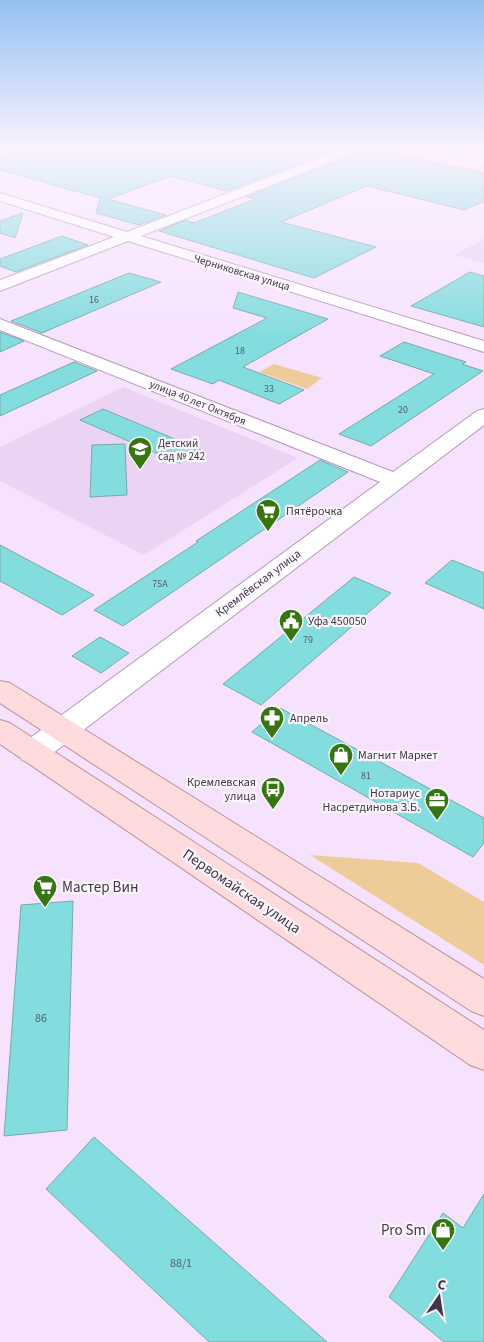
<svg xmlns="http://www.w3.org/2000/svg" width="484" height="1342" font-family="'Source Sans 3',sans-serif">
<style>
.built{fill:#ead3f3}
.green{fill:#ec9}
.building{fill:#83dcde;stroke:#78aaab}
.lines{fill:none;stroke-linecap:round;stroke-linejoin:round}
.minor-casing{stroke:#b29abb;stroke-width:2}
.major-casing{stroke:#bc9297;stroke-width:2}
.minor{fill:#fff;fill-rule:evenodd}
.major{fill:#fedbdc;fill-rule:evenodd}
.labels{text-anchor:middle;stroke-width:4.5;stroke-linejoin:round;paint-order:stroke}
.number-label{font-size:10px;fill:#52606a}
.far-street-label{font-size:11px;fill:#413744;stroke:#fbf6fd}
.far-poi-label{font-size:11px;fill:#413744;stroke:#fbf6fd;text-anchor:start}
.poi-label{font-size:12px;fill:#413744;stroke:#fbf6fd;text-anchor:start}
.street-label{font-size:12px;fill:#413744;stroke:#fbf6fd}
.near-number-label{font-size:12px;fill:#52606a}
.near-poi-label{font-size:15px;fill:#413744;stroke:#fbf6fd;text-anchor:start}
.near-street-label{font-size:15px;fill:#413744;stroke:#fbf6fd}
</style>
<rect width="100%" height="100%" fill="#f7e2fe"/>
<path class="built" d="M484 239V263L454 255Z
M123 387 298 458 144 555 0 481V447Z"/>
<path class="green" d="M274 364 322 378 307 389 259 372Z
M310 855 418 863 484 902V965Z"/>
<path class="building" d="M28 149H337L227 191 171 176 108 199 166 215 139 225 96 213 100 198 0 170V157Z
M361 149H378L395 155 484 174V201L465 210 367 186 281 222 376 247 314 278 159 231 186 220 194 223 255 199 247 197 358 154Z
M23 213 15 238 0 233V221Z
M62 236 88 245 16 272 0 266V259Z
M470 272 484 276V327L411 306Z
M129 273 161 282 42 333 11 321Z
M238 292 328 319 243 367 304 390 279 404 219 380 213 384 171 369 267 318 233 308Z
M0 332 24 341 0 352Z
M404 342 466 362 462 364 483 371 371 446 339 434 434 374 380 356Z
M74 362 97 371 0 416V395Z
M103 409 201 450 179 463 80 420Z
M125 444 127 495 90 497 92 445Z
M320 460 348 472 123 626 94 610 198 542 196 541Z
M0 545 94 595 62 615 0 581Z
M452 560 484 573V609L425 583Z
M354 577 391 593 261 705 223 684Z
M100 637 129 653 101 673 72 656Z
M280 708 484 818V843L473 857 252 732Z
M73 901 67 1130 4 1136 21 905Z
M94 1137 327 1342H209L46 1189Z
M484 1194V1342H444L389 1297 443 1213 463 1228Z"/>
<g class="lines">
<defs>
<path id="minor" d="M342 149H359L357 152 141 236 484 341V352L128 241 0 291V280L114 237 0 201V193L127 232Z
M419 149H443L484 157V165L425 153Z
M0 319 393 472 477 411 484 409V425L44 760 33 763 22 760 18 752 22 744 380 482 0 330Z"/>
<path id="major" d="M389 149H412L484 164V172L395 153Z
M0 681 10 683 484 979V1016L471 1011 0 703Z
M0 720 10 723 484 1030V1070L470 1065 0 744Z"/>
</defs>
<use href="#minor" class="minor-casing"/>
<use href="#major" class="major-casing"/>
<use href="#minor" class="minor"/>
<use href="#major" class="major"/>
</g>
<linearGradient id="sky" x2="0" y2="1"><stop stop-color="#93c1f1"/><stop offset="0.44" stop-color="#fbf2ff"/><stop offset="1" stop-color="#fbf2ff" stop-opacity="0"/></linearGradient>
<rect width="484" height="337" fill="url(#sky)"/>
<defs>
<symbol id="school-pin" viewBox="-11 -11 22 30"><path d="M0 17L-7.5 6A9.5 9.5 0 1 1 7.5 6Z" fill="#367612" stroke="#fbf6fd"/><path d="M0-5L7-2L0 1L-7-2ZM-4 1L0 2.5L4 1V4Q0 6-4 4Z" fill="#fff"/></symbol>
<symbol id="supermarket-pin" viewBox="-11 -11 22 30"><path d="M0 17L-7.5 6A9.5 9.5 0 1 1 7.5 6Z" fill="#367612" stroke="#fbf6fd"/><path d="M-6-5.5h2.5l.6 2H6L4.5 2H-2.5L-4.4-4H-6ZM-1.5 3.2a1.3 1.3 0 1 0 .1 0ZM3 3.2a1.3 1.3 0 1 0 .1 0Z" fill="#fff"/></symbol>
<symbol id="civic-pin" viewBox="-11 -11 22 30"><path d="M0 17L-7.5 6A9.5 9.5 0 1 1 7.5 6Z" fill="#367612" stroke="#fbf6fd"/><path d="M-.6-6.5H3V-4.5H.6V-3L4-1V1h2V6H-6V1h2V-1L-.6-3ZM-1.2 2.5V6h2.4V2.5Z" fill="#fff"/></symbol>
<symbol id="pharmacy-pin" viewBox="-11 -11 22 30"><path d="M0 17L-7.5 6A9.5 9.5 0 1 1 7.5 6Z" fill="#367612" stroke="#fbf6fd"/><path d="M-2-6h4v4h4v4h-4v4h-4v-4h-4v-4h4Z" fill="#fff"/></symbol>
<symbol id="shop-pin" viewBox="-11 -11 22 30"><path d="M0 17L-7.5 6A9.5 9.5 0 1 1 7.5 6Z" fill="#367612" stroke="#fbf6fd"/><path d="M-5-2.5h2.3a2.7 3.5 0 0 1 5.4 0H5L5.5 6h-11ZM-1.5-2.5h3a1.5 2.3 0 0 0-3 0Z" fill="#fff"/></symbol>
<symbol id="bus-pin" viewBox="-11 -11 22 30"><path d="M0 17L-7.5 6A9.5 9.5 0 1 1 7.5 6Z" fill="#367612" stroke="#fbf6fd"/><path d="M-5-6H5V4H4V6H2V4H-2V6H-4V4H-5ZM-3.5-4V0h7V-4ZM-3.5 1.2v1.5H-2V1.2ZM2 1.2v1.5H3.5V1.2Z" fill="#fff"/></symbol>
<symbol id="office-pin" viewBox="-11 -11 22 30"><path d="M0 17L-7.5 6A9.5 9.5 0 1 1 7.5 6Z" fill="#367612" stroke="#fbf6fd"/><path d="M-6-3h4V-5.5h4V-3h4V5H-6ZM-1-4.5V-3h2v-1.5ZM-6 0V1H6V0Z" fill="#fff"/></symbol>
</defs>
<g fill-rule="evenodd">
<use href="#school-pin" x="126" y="435" width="28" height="38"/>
<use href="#supermarket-pin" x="254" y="497" width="28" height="38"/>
<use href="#civic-pin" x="277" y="607" width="28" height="38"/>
<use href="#pharmacy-pin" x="258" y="704" width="28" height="38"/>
<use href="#shop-pin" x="327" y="741" width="28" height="38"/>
<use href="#bus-pin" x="259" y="775" width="28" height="38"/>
<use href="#office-pin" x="423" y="786" width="28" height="38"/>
<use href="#supermarket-pin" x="31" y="873" width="28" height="38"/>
<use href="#shop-pin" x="429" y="1216" width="28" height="38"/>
</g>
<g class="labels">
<g class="number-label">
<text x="94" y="303">16</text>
<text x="240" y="354">18</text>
<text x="269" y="392">33</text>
<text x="403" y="413">20</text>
<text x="160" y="587">75А</text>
<text x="308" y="643">79</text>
<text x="366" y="779">81</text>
</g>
<g class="far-street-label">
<text transform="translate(242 272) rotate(17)" y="4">Черниковская улица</text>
<text transform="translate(198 402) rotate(22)" y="4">улица 40 лет Октября</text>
</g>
<g class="far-poi-label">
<text x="158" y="447">Детский<tspan x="158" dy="13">сад № 242</tspan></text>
</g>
<g class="poi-label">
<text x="286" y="515">Пятёрочка</text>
<text x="308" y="625">Уфа 450050</text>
<text x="290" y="722">Апрель</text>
<text x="358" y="759">Магнит Маркет</text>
<text x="256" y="786" text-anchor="end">Кремлевская<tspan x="256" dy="14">улица</tspan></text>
<text x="420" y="797" text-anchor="end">Нотариус<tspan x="420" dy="14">Насретдинова З.Б.</tspan></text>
</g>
<g class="street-label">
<text transform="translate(258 583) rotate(-37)" y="4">Кремлёвская улица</text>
</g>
<g class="near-number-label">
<text x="41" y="1022">86</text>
<text x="181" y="1267">88/1</text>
</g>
<g class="near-poi-label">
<text x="62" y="892">Мастер Вин</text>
<text x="426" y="1235" text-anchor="end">Pro Sm</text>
</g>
<g class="near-street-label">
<text transform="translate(242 891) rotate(34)" y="5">Первомайская улица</text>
</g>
</g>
<g transform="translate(439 1297) rotate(13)" stroke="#fbf6fd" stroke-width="4" paint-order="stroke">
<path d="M0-4L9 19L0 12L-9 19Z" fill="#413744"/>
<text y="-8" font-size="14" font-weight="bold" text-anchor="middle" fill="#413744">С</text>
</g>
</svg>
